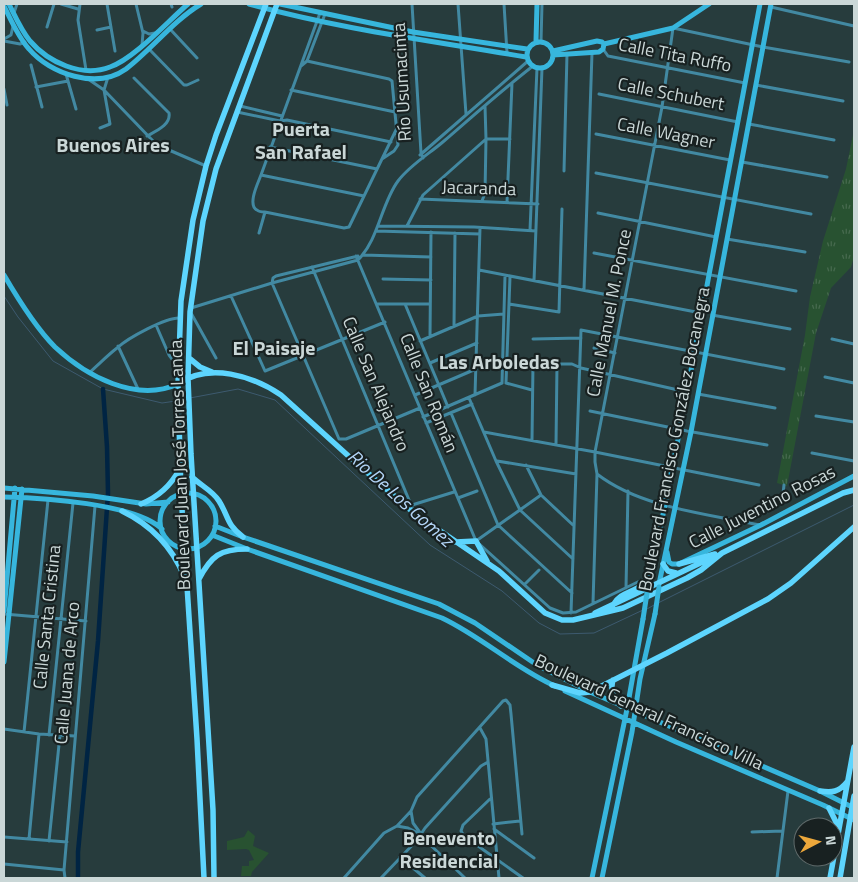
<svg xmlns="http://www.w3.org/2000/svg" width="858" height="882" font-family="'Titillium Web',sans-serif">
<style>
.green{fill:#285231}
.park{fill:url(#park-tufts)}
.lines{fill:none;stroke-linecap:round;stroke-linejoin:round}
.stream{stroke:#3d5a6f;stroke-width:1}
.canal{stroke:#002443;stroke-width:4.5}
.street{stroke:#4289a2;stroke-width:3}
.secondary{stroke:#37b6dd;stroke-width:5}
.primary{stroke:#5dd5fe;stroke-width:5.5}
.secondary-bridge{stroke:#37b6dd;stroke-width:5}
.labels{text-anchor:middle;stroke-width:4.5;stroke-linejoin:round;paint-order:stroke}
.street-label{font-size:18px;fill:#cad7d7;stroke:#182121}
.water-label{font-size:19px;font-style:italic;fill:#b3d4f6;stroke:#182121}
.quarter-label{font-size:20px;font-weight:bold;fill:#cad7d7;stroke:#182121}
</style>
<defs>
<pattern id="park-tufts" width="24" height="20" patternUnits="userSpaceOnUse" patternTransform="scale(1.25)"><rect width="24" height="20" fill="#285231"/><path d="M3 7l-1-3M5 7V3M7 7l1-3M15 17l-1-3M17 17v-4M19 17l1-3" fill="none" stroke="#466a4e"/></pattern>
</defs>
<rect width="100%" height="100%" fill="#273c3d"/>
<path class="green" d="M248 830 255 836 253 846 269 853 252 872 251 876H241L242 866H249V861L254 860 249 850 246 849 227 850V841L244 837Z"/>
<path class="park" d="M854 130V257L851 267 831 288 816 333 787 486 777 483 805 335 810 297 823 241 846 169Z"/>
<g class="lines">
<path class="stream" d="M4 296 18 317 53 361 103 389 162 403 176 401
M190 398 238 389 275 400 430 545 502 591 539 623 560 634 594 633 643 610
M658 603 854 505
M647 609 654 605"/>
<path class="canal" d="M78 878V852L98 641 108 493 107 447 103 389"/>
<path class="street" d="M61 4 78 9
M80 4 78 20 86 70
M107 4 115 51
M136 4 143 33 142 45
M171 4 172 7
M412 4 421 153 423 158
M458 4 466 114
M504 4 507 53
M771 7 854 26
M14 13 17 4
M320 13 261 175C258 183 247 205 257 210 259 212 262 212 265 212L344 228 349 227 396 130
M47 27 54 4
M170 29 197 58
M97 30 111 27
M143 31 149 34 155 33
M4 39 11 35 13 26
M4 41 20 44 25 42
M541 41 542 4
M149 49 184 85H187L198 80
M603 49 608 56 745 83
M307 61 389 79 392 81 398 145 394 151 382 159
M31 65 42 107
M301 66 307 61 325 14
M66 74 76 109
M134 78 169 113C171 125 156 131 147 136
M88 79 104 90 154 142 169 150 206 166
M756 85 843 101
M36 87 68 81
M4 89 7 105
M291 90 395 112
M599 94 738 122
M240 106 282 116
M237 112 280 121 287 120 391 142
M749 124 834 140
M100 128 110 124 104 90 108 77
M596 134 730 160
M270 147 377 169
M420 155 528 61
M742 162 827 177
M564 171 567 54
M596 173 811 214
M261 175 364 196
M420 199 538 204
M482 201 485 193 486 139 485 106
M507 202 512 83
M598 213 716 237
M378 226 474 227 536 231
M407 226 423 195 486 139H510
M530 230 537 68
M376 231 480 234
M259 233 265 212
M727 239 805 252
M594 253 796 291
M363 255 431 257
M356 256 476 541 550 608 563 613 576 612 646 578
M358 256 276 276 273 278 272 283 339 439H346L420 408
M312 267 414 512
M479 270 701 313
M383 279 431 280
M534 281 542 68
M584 290 592 53
M231 296 265 371 385 322
M377 304H430
M405 304 448 407
M509 304 559 312 562 209
M191 308 272 283 358 260C379 239 381 204 398 181 410 165 429 154 444 141 473 116 502 90 533 66
M191 313 216 358
M712 315 790 329
M156 325 169 355 172 359 178 360
M454 326 455 233
M430 337 431 232
M533 339 581 338
M832 339 854 344
M420 341 478 316 504 314
M118 346 138 389
M594 348 615 353
M430 363 477 343
M90 372C99 364 108 355 117 348 128 338 166 317 180 318
M825 377 854 383
M502 383 505 276
M506 383 510 277
M506 383 532 390
M698 394 775 408
M415 395 476 369
M475 395 480 228
M469 398 496 461 520 510 573 559
M590 411 687 431 767 445
M451 413 498 525 572 593
M816 416 854 422
M423 417 502 383
M426 423 472 404
M484 432 595 452 759 485
M532 440 533 364H572L581 368 687 392
M556 445 557 364
M812 453 854 461
M497 461 576 474
M526 465 541 495 574 526
M597 474C641 508 708 514 760 525
M783 494 784 485
M458 498 477 491
M412 505 454 492
M476 541 541 495
M651 563 655 545
M525 584 539 570
M626 588 628 491
M593 603 597 474 595 462V452L662 107 673 28 763 47 849 62
M571 613 581 330 784 369
M4 614 86 621
M480 728 486 739 499 878
M4 729 39 734 75 736
M24 732 48 500
M49 735 73 503
M490 799 463 825 461 831 464 836 523 878
M411 811 413 823 421 834
M493 824 520 821
M397 826 408 828 420 834
M494 829 534 858
M752 832 782 831
M421 836 465 878
M4 837 67 842
M29 839 39 734
M49 841 60 735
M400 857 425 878
M4 864 64 870
M65 878 64 870 95 506
M344 878 384 833 397 826 411 811 417 797 503 701 506 700 510 705 511 714 522 834
M381 878 421 836V834L425 828 481 766 488 762
M777 878 788 791"/>
<path class="secondary" d="M9 4C15 16 21 30 30 41 48 62 82 78 110 67 134 59 168 21 188 4
M249 4C339 29 433 41 526 57
M280 4 413 32 527 49
M4 6C11 20 18 37 29 49 50 74 97 90 126 69 152 49 173 21 201 4
M536 41 537 4
M527 55a13 13 0 1 1 26 0a13 13 0 1 1-26 0Z
M553 51 597 41 602 42 604 44 673 28 709 4
M553 55 599 52 603 49 604 44
M4 275C18 299 35 327 55 347 86 376 136 403 178 384
M4 488 93 496 146 504 168 502
M160 521a28 28 0 1 1 56 0a28 28 0 1 1-56 0Z
M4 497C42 498 134 503 162 529
M215 526 243 537 439 604 475 623 537 665 590 692 820 791 854 808
M212 535 247 549 442 618C482 637 515 668 555 686
M667 552 669 562 672 564H679L761 525 854 476
M659 584 691 432 771 4
M648 590 680 429 760 4
M4 611 15 488
M4 662 22 489
M565 691 676 742 823 805 854 820
M592 878 627 709 643 619
M602 878 632 732 640 679 655 614"/>
<path class="primary" d="M189 358 200 367 212 372
M178 384C209 362 253 376 281 395L354 461 414 513 499 571 545 613 562 620H573L623 608 687 578 701 570 722 553 843 493 854 490
M192 477C200 485 213 491 219 501 229 517 226 524 243 537
M141 504C158 497 170 487 179 470
M122 511C151 525 172 547 184 576
M456 542 476 541 487 561
M663 564 668 571 676 573
M679 564 715 554
M199 579C211 556 220 549 247 549
M613 605C622 589 639 594 647 578
M595 613 713 557
M613 680C610 691 613 698 621 706
M552 685 580 693 590 692 667 653 768 599 791 583 854 527
M820 791C832 793 839 792 847 782
M829 808 838 826
M204 878 197 739 181 494 178 384 181 301 193 220 206 166 216 135 266 4
M214 878 213 810 191 454 188 378 190 312 203 221 216 169 277 4
M830 878 854 747
M840 878 854 796"/>
<path class="secondary-bridge" d="M655 614 659 587
M643 619 647 593"/>
</g>
<g class="labels">
<g class="street-label">
<text transform="translate(675 55) rotate(11)" y="6">Calle Tita Ruffo</text>
<text transform="translate(402 82) rotate(-93)" y="6">Río Usumacinta</text>
<text transform="translate(671 94) rotate(11)" y="6">Calle Schubert</text>
<text transform="translate(666 133) rotate(11)" y="6">Calle Wagner</text>
<text transform="translate(479 188) rotate(2)" y="6">Jacaranda</text>
<text transform="translate(609 313) rotate(-79)" y="6">Calle Manuel M. Ponce</text>
<text transform="translate(376 384) rotate(67)" y="6">Calle San Alejandro</text>
<text transform="translate(429 393) rotate(68)" y="6">Calle San Román</text>
<text transform="translate(674 439) rotate(-79)" y="6">Boulevard Francisco González Bocanegra</text>
<text transform="translate(180 465) rotate(-92)" y="6">Boulevard Juan José Torres Landa</text>
<text transform="translate(762 507) rotate(-27)" y="6">Calle Juventino Rosas</text>
<text transform="translate(47 617) rotate(-84)" y="6">Calle Santa Cristina</text>
<text transform="translate(67 673) rotate(-85)" y="6">Calle Juana de Arco</text>
<text transform="translate(649 712) rotate(25)" y="6">Boulevard General Francisco Villa</text>
</g>
<g class="water-label">
<text transform="translate(401 498) rotate(42)" y="7">Rio De Los Gomez</text>
</g>
<g class="quarter-label">
<text x="301" y="136">Puerta<tspan x="301" dy="23">San Rafael</tspan></text>
<text x="113" y="152">Buenos Aires</text>
<text x="274" y="355">El Paisaje</text>
<text x="499" y="369">Las Arboledas</text>
<text x="449" y="845">Benevento<tspan x="449" dy="23">Residencial</tspan></text>
</g>
</g>
<rect width="858" height="882" fill="none" stroke="#cad7d7" stroke-width="10"/>
<g transform="translate(818 842) rotate(84)"><circle r="24" fill="#182121" stroke="#5f6a6a"/>
<path d="M0-4L9 19L0 12L-9 19Z" fill="#eda83b"/>
<text y="-8" font-size="14" font-weight="bold" text-anchor="middle" fill="#cad7d7">N</text>
</g>
</svg>
